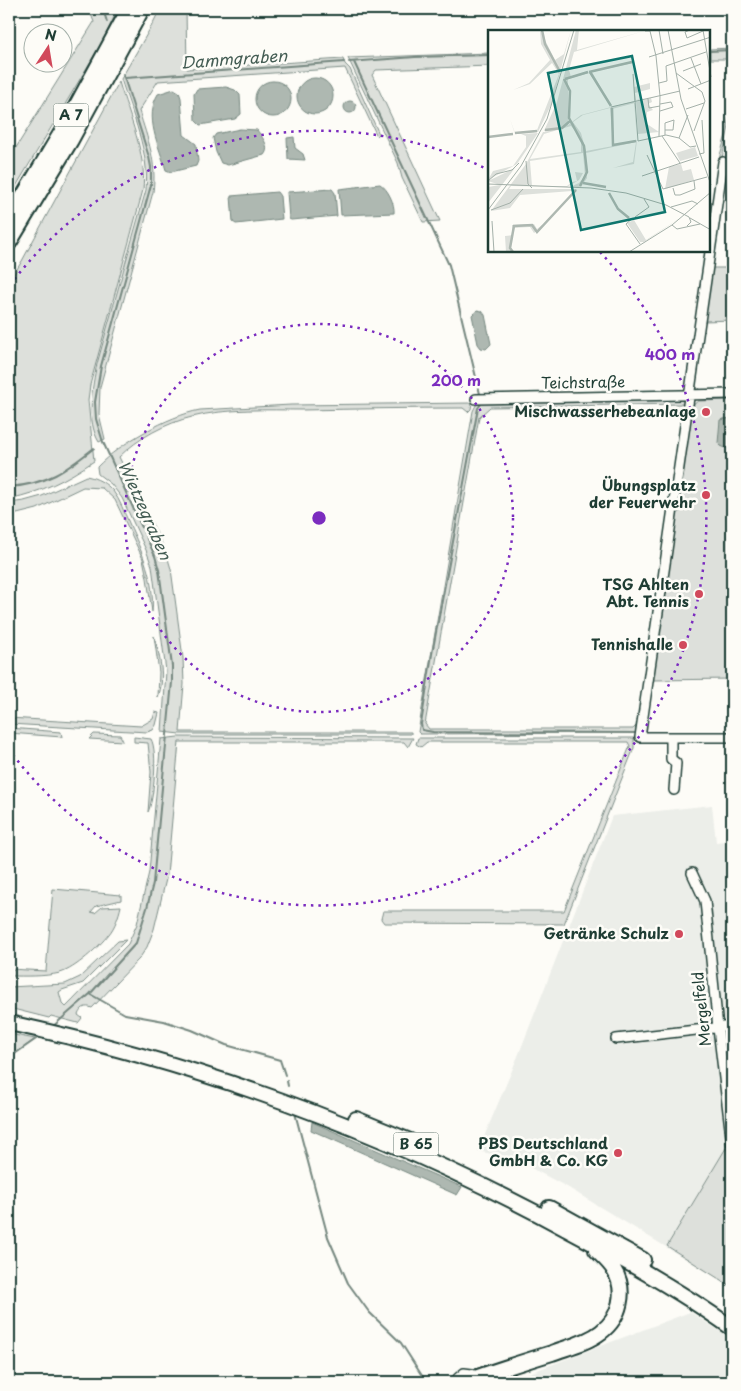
<svg xmlns="http://www.w3.org/2000/svg" width="741" height="1391" font-family="'Playpen Sans',sans-serif">
<style>
.built{fill:#eceee9}
.green{fill:#dde0db;stroke:#7e8e88;fill-rule:evenodd}
.water{fill:#aeb8b1;stroke:#75877f}
.lines{fill:none;stroke-linecap:round;stroke-linejoin:round}
.stream{stroke:#75877f;stroke-width:2}
.minor-casing{stroke:#1f3d34;stroke-width:12}
.highway-casing{stroke:#1f3d34;stroke-width:18}
.minor{stroke:#fdfcf7;stroke-width:9}
.highway{stroke:#fdfcf7;stroke-width:14}
.ring{fill:none;stroke:#7b2cbf;stroke-width:2.5;stroke-dasharray:2.5 5}
.poi-dot{fill:#d1495b;stroke:#fdfcf7;stroke-width:2}
.labels{text-anchor:middle;stroke-width:5;stroke-linejoin:round;paint-order:stroke}
.shield{fill:#fdfcf7;stroke:#62766e;stroke-width:1}
.shield-label{font-size:14px;font-weight:bold;fill:#1f3d34}
.street-label{font-size:15px;fill:#1f3d34;stroke:#fdfcf7}
.poi-label{font-size:15px;font-weight:bold;fill:#1f3d34;stroke:#fdfcf7;text-anchor:end}
.water-label{font-size:16px;font-style:italic;fill:#435c53;stroke:#fdfcf7}
.inset-river{fill:none;stroke:#aeb8b1;stroke-width:2.5}
.inset-road{fill:none;stroke:#a4b0a9;stroke-width:1}
.view{fill:#0f766e;fill-opacity:0.15;stroke:#0f766e;stroke-width:2.5}
.inset-edge{fill:none;stroke:#1f3d34;stroke-width:2.5}
.centre{fill:#7b2cbf;stroke:#fdfcf7;stroke-width:2.5}
.ring-label{font-size:15px;text-anchor:middle;font-weight:bold;fill:#7b2cbf;stroke:#fdfcf7;stroke-width:5;stroke-linejoin:round;paint-order:stroke}
</style>
<rect width="100%" height="100%" fill="#fdfcf7"/>
<filter id="ink" filterUnits="userSpaceOnUse"><feTurbulence type="fractalNoise" baseFrequency=".02" numOctaves="2"/><feDisplacementMap in="SourceGraphic" scale="10" xChannelSelector="R" yChannelSelector="G"/><feConvolveMatrix kernelMatrix="1 2 1 2 8 2 1 2 1" color-interpolation-filters="sRGB"/></filter>
<g filter="url(#ink)">
<path class="built" d="M712 805 716 842 732 840V1287L567 1187 514 1159 478 1151 518 1056 612 816Z
M690 1312 732 1339V1382H506Z"/>
<path class="green" d="M89 9H118L101 44 9 198V159L94 22Z
M160 9H186L187 69 343 59 345 64 350 69 379 134 377 136 345 68 158 81 139 111C148 140 157 162 153 192L100 387 99 414 105 439 99 442C86 421 92 387 97 364L146 190C150 153 132 114 121 79L151 27Z
M732 48V59H710V49Z
M490 53V66L376 70 372 75 440 221 423 222 402 178 398 163 348 58Z
M119 82C129 116 147 155 143 190L90 385 88 400 94 461C64 481 44 491 9 499V282L22 261Z
M732 97C732 120 726 140 721 162 717 182 713 203 710 224L720 155 726 135Z
M712 268H732V320L705 321 695 385 700 390 732 389V392L698 391 694 390 703 316H705Z
M683 398 686 401 638 730 636 733 420 734 418 732 473 411 476 405 482 403ZM684 404 638 724 633 729H429L425 724 479 417 490 407Z
M732 400V418L723 419 721 446 732 448V679L653 680 693 405 698 401Z
M472 403 471 409 468 412 463 408C410 408 356 409 303 410 267 410 227 408 192 417 166 423 138 438 119 457L166 552 171 569 183 658 184 684 180 732H411V734H180L162 732 166 671 152 566 146 550 122 498 111 484 98 474 97 467C120 443 168 416 200 410L291 405Z
M86 476C97 478 106 483 113 491 120 500 124 512 129 523 142 552 155 580 152 612L147 578 143 559 115 500 102 488 83 487 37 509 9 516V503L24 501 42 496Z
M154 636C159 654 166 678 158 697L159 672Z
M155 712 159 713 156 725 153 730 147 732 9 724V718L141 726 153 719Z
M9 728 61 732 62 737 9 733Z
M94 734 120 735 123 741 89 739Z
M134 737 151 739C158 751 154 800 148 812L151 772 148 743 134 742Z
M178 737 413 738 408 747 404 742H179L167 875 154 929 147 947 139 959 92 1008C85 1005 81 1008 78 1015L82 1018 78 1023 51 1016 49 1018 9 1008V987L65 984 80 977 118 941 126 940 83 983 62 990 59 992 62 1003 66 1007 128 944 137 924 149 872 161 739Z
M418 738H634V748L564 924 384 923 381 919 383 911H564L630 746 628 742H427L421 747 416 744Z
M53 889 121 895V900L96 906 91 912 95 913 102 907 121 906C119 915 115 927 109 934 99 947 75 969 60 973 43 977 26 976 9 976V969L46 971Z
M9 1034 35 1039 9 1058Z
M726 1148 732 1166V1287L667 1246Z"/>
<path class="water" d="M297 96a18 18 0 1 1 36 0a18 18 0 1 1-36 0Z
M255 99a18 18 0 1 1 36 0a18 18 0 1 1-36 0Z
M226 87 235 90 240 95 241 114 235 119 200 125 195 120 194 94 197 89Z
M174 89 179 92 181 98 184 135 196 144 198 161 196 166 171 172 166 170C159 146 144 117 158 94Z
M344 107a6 6 0 1 1 12 0a6 6 0 1 1-12 0Z
M240 129 257 130C262 137 271 147 264 155L228 165 221 163 216 152 213 138 216 134Z
M294 137 295 148 303 154 305 160 288 159 287 138Z
M380 184C388 189 395 204 394 213L341 215 339 189Z
M332 189 335 193 337 216 291 220 289 219 287 192Z
M277 192 280 196 282 219 236 224 233 222 231 196Z
M477 310 482 311 485 315 491 344 486 349 481 348 478 344 472 315Z
M732 418V448C726 448 722 448 718 443L720 420Z
M312 1122 462 1187 457 1195 311 1130Z"/>
<g class="lines">
<path class="stream" d="M103 9 107 22
M710 51 732 50
M349 62 415 57 490 55
M354 62 449 265 480 394
M125 78 344 62
M481 404 478 408 432 654 421 724 422 730 433 732 634 733
M9 487C48 484 65 471 94 448
M90 994 125 1014 164 1021 192 1030 226 1045 280 1060 285 1075
M51 1028 90 994 136 943 147 908 153 883 172 682V666L159 570 155 556 103 442 96 419 95 402 101 366 151 185V167L149 157 123 74
M9 1058 39 1037
M287 1081 288 1086
M295 1113 328 1237 348 1283 369 1312 401 1343 426 1382"/>
<defs>
<path id="minor" d="M723 162 640 737H732
M476 399 732 394
M671 737V759L676 763 674 790
M692 873 705 901 718 1028 732 1145
M616 1039 732 1026
M457 1382 458 1378 464 1373 472 1374 475 1382"/>
<path id="highway" d="M9 220 68 121 129 9
M9 243 71 140 142 9
M9 1023C206 1065 395 1135 572 1232 627 1261 682 1292 732 1328
M356 1119 410 1141
M549 1208 643 1260
M475 1378C500 1369 526 1361 552 1353 568 1347 587 1343 601 1332 620 1318 627 1291 614 1270 610 1263 603 1257 596 1250"/>
</defs>
<use href="#minor" class="minor-casing"/>
<use href="#highway" class="highway-casing"/>
<use href="#minor" class="minor"/>
<use href="#highway" class="highway"/>
</g>
</g>
<g class="ring">
<circle cx="319" cy="518" r="194"/>
<path d="M10 285A387 387 0 0 1 489 170M600 252A387 387 0 1 1 10 751"/>
</g>
<g class="poi-dot">
<circle cx="706" cy="412" r="5"/>
<circle cx="706" cy="495" r="5"/>
<circle cx="699" cy="594" r="5"/>
<circle cx="683" cy="645" r="5"/>
<circle cx="679" cy="934" r="5"/>
<circle cx="618" cy="1153" r="5"/>
</g>
<g class="labels">
<g class="shield">
<rect x="53.5" y="103.5" width="35" height="23" rx="4"/>
<rect x="393.5" y="1132.5" width="45" height="23" rx="4"/>
</g>
<g class="shield-label">
<text x="71" y="120">A 7</text>
<text x="416" y="1149">B 65</text>
</g>
<g class="street-label">
<text transform="translate(583 383) rotate(-1)" y="5">Teichstraße</text>
<text transform="translate(702 1009) rotate(-96)" y="5">Mergelfeld</text>
</g>
<g class="poi-label">
<text x="696" y="417">Mischwasserhebeanlage</text>
<text x="696" y="491">Übungsplatz<tspan x="696" dy="17">der Feuerwehr</tspan></text>
<text x="689" y="590">TSG Ahlten<tspan x="689" dy="17">Abt. Tennis</tspan></text>
<text x="673" y="650">Tennishalle</text>
<text x="669" y="939">Getränke Schulz</text>
<text x="608" y="1149">PBS Deutschland<tspan x="608" dy="17">GmbH &amp; Co. KG</tspan></text>
</g>
<g class="water-label">
<text transform="translate(234 59) rotate(-4)" y="6">Dammgraben</text>
<text transform="translate(145 510) rotate(66)" y="6">Wietzegraben</text>
</g>
</g>
<g transform="translate(488 30)">
<rect width="222" height="222" fill="#fdfcf7"/>
<path d="M52 0 67 30 76 24 83 0 64 73 50 102 27 104 22 89 27 103 49 100 71 44 64 33 42 54 25 60 41 53 62 30 53 14ZM88 0H91L89 20 156 1 86 22 81 40 83 47 145 31 146 57 162 53V59L147 63 148 70 164 67 146 71 149 110 146 134 125 138 145 132 148 112 98 123 99 148 93 157H82L91 153 97 146 95 123 42 131 44 156H79L84 152 89 151 87 142 95 143 91 150 79 157 23 156 21 159H89L83 166 84 161 32 165 22 178 3 181 38 134 55 102H60L56 101 69 72ZM145 33 146 71 93 85 80 95V49L101 43 113 58 104 42ZM147 73 149 110 126 115 124 79ZM122 78 125 116 98 121 93 103 85 92 95 85ZM83 96 93 108V122L42 129 56 104ZM163 68 164 72 160 74 165 80 159 82V94L171 102 150 104 148 72ZM50 103 29 134 0 150 5 141 25 136 38 117V106L33 104ZM207 117 210 126 192 131 188 123ZM193 134 195 141 203 139 206 150 177 159 181 137ZM27 138 0 173 1 174 0 175V157L12 155 0 151ZM195 186 156 212H152L139 193 146 190 158 210ZM46 194 49 199 54 195V197L46 203 42 197 25 198V206L22 218 25 222H18L17 206 25 205 24 195Z" fill="#dde0db" fill-rule="evenodd"/>
<path class="inset-river" d="M54 0 57 14 71 40M101 42 144 32M102 42 123 76M76 49 82 61 81 88 96 116 99 142 92 156M77 49 100 42M124 78 125 115 148 111M57 100 74 98 82 91M27 103 49 101M0 107 25 104M95 153 118 157M121 163 130 179 141 188M25 222 22 218 26 196 44 195 49 202 88 160"/>
<path class="inset-road" d="M171 0 175 24M180 0 193 69 223 155M202 0 197 2 199 8 215 1M215 0 223 47M157 1H162L168 26 172 66 171 106M161 27 223 7M203 28 213 54M195 41 213 34M188 43 214 62 217 71M145 44 150 111 178 105 191 108 202 117 208 116M171 53 179 51 178 36 218 22M200 59 223 50M160 69 161 78 172 76M123 77 192 61M198 79 216 73M172 81 185 77 183 72 172 74M206 101 217 71M177 105V93L186 90 185 100H177M174 106 192 133M191 108 200 85M211 124 216 123 214 90M159 125 175 159 219 147M38 131 40 154 44 158M154 146 211 127M0 151 8 144 24 140 31 133M0 154 103 158 138 163 178 175 201 187 203 192 199 196M185 158 187 165H192L207 159 206 151M183 177 204 171 210 174M0 180 33 136 59 89 86 0M3 180 22 173 35 159M147 187 161 177 156 169M145 188 138 194 152 214M202 188 223 200M4 191 6 222M184 195 223 162M184 195 189 199 212 194M141 222 184 195"/>
<path class="view" d="M144 26 177 182 93 200 60 43Z"/>
<rect width="222" height="222" class="inset-edge"/>
</g>
<circle cx="319" cy="518" r="8" class="centre"/>
<g class="ring-label">
<text x="670" y="360">400 m</text>
<text x="456" y="386">200 m</text>
</g>
<rect width="741" height="1391" fill="none" stroke="#fdfcf7" stroke-width="30"/>
<rect x="15" y="15" width="711" height="1361" fill="none" stroke="#1f3d34" stroke-width="2" filter="url(#ink)"/>
<g transform="translate(48 48) rotate(12)"><circle r="24" fill="#fdfcf7" stroke="#a4b0a9"/>
<path d="M0-4L9 19L0 12L-9 19Z" fill="#d1495b"/>
<text y="-8" font-size="14" font-weight="bold" text-anchor="middle" fill="#1f3d34">N</text>
</g>
</svg>
